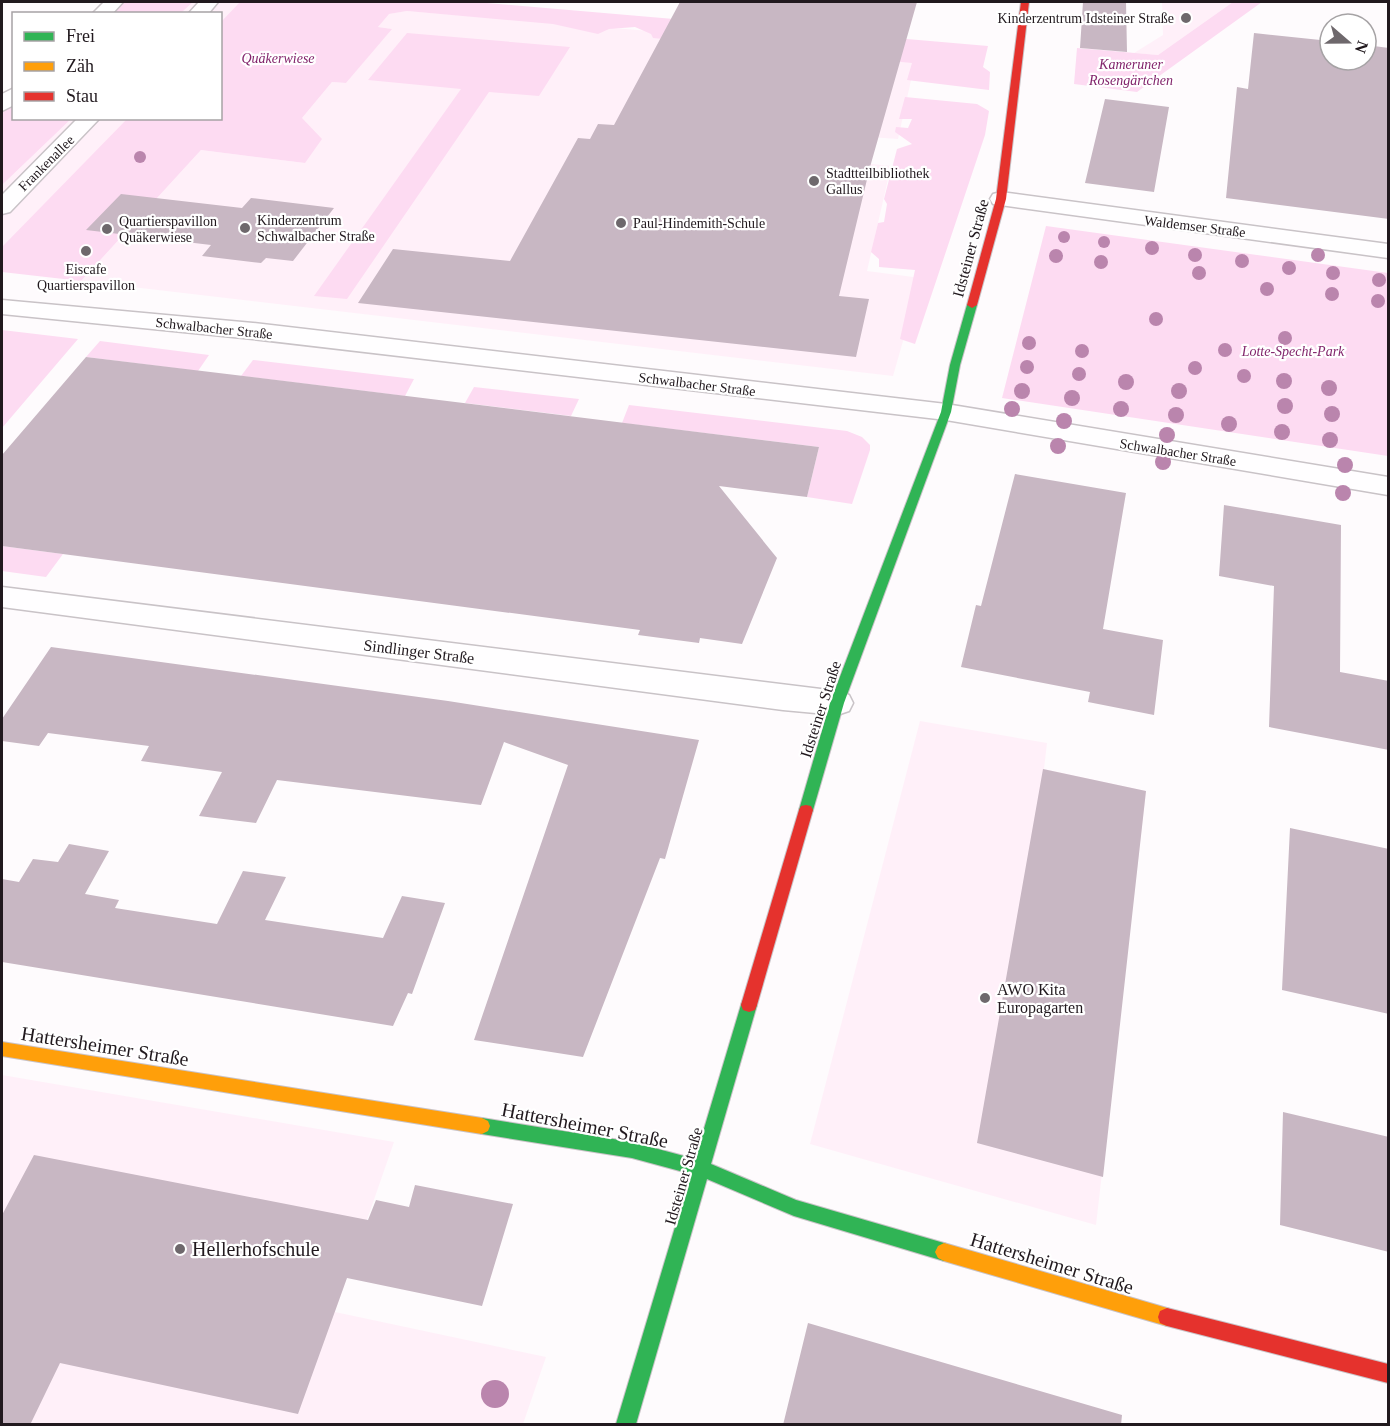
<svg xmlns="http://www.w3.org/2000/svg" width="1390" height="1426" font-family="Georgia,serif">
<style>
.built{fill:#fff0f9}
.green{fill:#fddbf2}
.building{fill:#c8b7c3}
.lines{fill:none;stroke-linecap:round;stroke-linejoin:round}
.street-casing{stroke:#c9c3c7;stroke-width:3}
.fast-casing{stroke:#c9c3c7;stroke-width:2}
.slow-casing{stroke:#c9c3c7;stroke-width:2}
.jam-casing{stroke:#c9c3c7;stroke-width:2}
.street{fill:#fffeff;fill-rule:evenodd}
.fast{fill:#30b455;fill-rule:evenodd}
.slow{fill:#ff9f0a;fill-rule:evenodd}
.jam{fill:#e5322d;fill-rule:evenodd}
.tree{fill:#ba85ad}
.poi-dot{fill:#6e686c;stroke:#fff;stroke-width:2}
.labels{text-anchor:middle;stroke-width:4.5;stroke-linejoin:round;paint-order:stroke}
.far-poi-label{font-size:14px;fill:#21191e;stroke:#fff;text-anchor:start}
.far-park-label{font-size:14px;font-style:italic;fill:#82256c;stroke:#fff}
.far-street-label{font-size:14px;fill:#21191e;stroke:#fff}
.street-label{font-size:16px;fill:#21191e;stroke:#fff}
.poi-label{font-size:16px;fill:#21191e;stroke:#fff;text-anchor:start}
.near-street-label{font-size:20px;fill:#21191e;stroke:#fff}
.near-poi-label{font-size:20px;fill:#21191e;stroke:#fff;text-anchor:start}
</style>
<rect width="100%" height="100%" fill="#fefbfd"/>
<path class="built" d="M193 2H243L221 25 220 14H180Z
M1162 2H1233L1158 55 1134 53 1163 35Z
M407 11 917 53 898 139 870 137 863 163 891 166 867 271 921 278 893 376 81 281 201 150 305 163 302 118 332 82 346 83 391 29 378 27 388 14Z
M71 119H128L2 248V185Z
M920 721 1047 743 1044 769 1146 791 1096 1225 810 1144Z
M2 1075 394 1142 335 1312 546 1357 523 1424H2Z"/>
<path class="green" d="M122 2H193L181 13 109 14Z
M240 2H475L988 46 983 67 990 72 989 90 907 80 912 63 653 38 651 34 635 27 609 29 598 34 553 24 407 11 389 14 378 27 392 29 346 83 332 82 302 118 322 139 305 163 201 150 81 281 2 272V247L127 119 220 118 221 22Z
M1233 2H1262L1137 92 1074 84 1077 48 1158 55Z
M407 33 570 47 539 96 489 92 347 299 314 296 461 89 368 80Z
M905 97 977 104 989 111 985 135 915 344 900 339 915 270 879 267V259L871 252 878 223 884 222 887 204 884 199 897 149 912 144 895 132 896 127 908 128 912 119H899Z
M13 100 14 118 71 119 2 185V111Z
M1046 226 1388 273V456L1002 398Z
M2 330 78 339 2 428Z
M100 341 209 355 198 371 86 357Z
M253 360 414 379 405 396 241 376Z
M474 387 579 399 571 416 465 403Z
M629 405 847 431 862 437 870 445V450L852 504 807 497 819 447 622 423Z
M2 546 63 554 46 577 2 571Z"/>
<path class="building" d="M680 2H917L870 167 839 296 869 299 856 357 358 303 393 249 510 261 578 138 590 139 598 124 614 125Z
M1083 2H1126L1127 52 1080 48Z
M1254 33 1330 41V60H1366V45L1389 48V219L1226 198 1237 87 1248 89Z
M1105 99 1169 107 1154 192 1085 183Z
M121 194 242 208 251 198 334 208 293 261 266 258 261 263 202 256 211 245 86 230Z
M86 357 301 383 819 447 807 497 719 486 777 558 742 644 700 638 699 643 638 635 640 630 2 546V455Z
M1015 474 1126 493 1103 629 1163 640 1154 715 1088 702 1090 692 961 667 976 605 981 606Z
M1224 505 1341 525 1340 672 1389 681V750L1269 727 1274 586 1219 576Z
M51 647 448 701 699 740 665 859 660 858 583 1057 474 1040 568 765 504 742 481 805 277 780 256 823 199 816 222 772 141 761 149 746 48 733 39 746 2 741V719Z
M1043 769 1146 791 1103 1177 977 1143Z
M1290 828 1389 849V1014L1282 990Z
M69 844 109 851 85 894 119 900 115 908 217 924 243 871 286 877 265 920 383 938 402 896 445 903 412 994 408 993 393 1026 2 962V879L19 882 33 859 58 862Z
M1283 1112 1389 1137V1252L1280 1225Z
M34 1155 368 1220 376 1200 409 1207 415 1185 513 1204 482 1306 347 1278 298 1414 60 1363 30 1425H2V1215Z
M808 1323 1122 1415 1121 1425H783Z"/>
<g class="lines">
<defs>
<path id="street" d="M104 2H123L112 14H92Z
M199 2H218L208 14H188Z
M14 88V105L2 111V94Z
M78 118H100L10 212 2 214V195Z
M1001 192 1388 244V258L993 204 990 199 993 194Z
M2 300 253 323 946 404 1388 477V495L946 420 253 339 2 314Z
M2 587 837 691 849 695 853 703 849 711 837 715 783 710 2 607Z"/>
<path id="fast" d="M972 302 977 305 960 365 951 412 844 703 813 810 811 814H801L799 810 830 703 941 412 950 365 967 305Z
M749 998 755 1000 757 1005 711 1164 796 1200 944 1243 950 1246 953 1252 950 1258 944 1261 794 1216 707 1179 636 1424H616L691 1174 632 1158 482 1134 476 1131 474 1126 476 1121 482 1118 632 1142 695 1159 741 1005 743 1000Z"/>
<path id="slow" d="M2 1042 482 1118 488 1121 490 1126 488 1131 482 1134 2 1056Z
M944 1243 1167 1308 1174 1311 1176 1317 1174 1323 1167 1326 944 1261 938 1258 935 1252 938 1246Z"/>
<path id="jam" d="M1021 2H1029L1006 199 977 305 972 308 967 305 996 199Z
M806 805 811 806 813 810 757 1005 755 1010 749 1012 743 1010 741 1005 799 810 801 806Z
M1167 1308 1388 1364V1383L1167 1326 1160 1323 1158 1317 1160 1311Z"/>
</defs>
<use href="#street" class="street-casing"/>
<use href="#fast" class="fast-casing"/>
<use href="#slow" class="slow-casing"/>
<use href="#jam" class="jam-casing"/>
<use href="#street" class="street"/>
<use href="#fast" class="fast"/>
<use href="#slow" class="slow"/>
<use href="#jam" class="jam"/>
</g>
<g class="tree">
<circle cx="140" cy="157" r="6"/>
<circle cx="1064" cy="237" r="6"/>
<circle cx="1104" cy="242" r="6"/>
<circle cx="1152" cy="248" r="7"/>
<circle cx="1195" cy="255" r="7"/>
<circle cx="1318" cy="255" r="7"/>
<circle cx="1056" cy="256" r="7"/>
<circle cx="1242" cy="261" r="7"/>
<circle cx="1101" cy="262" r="7"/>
<circle cx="1289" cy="268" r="7"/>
<circle cx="1199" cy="273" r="7"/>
<circle cx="1333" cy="273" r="7"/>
<circle cx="1379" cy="280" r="7"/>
<circle cx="1267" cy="289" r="7"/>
<circle cx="1332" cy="294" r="7"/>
<circle cx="1378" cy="301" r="7"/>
<circle cx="1156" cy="319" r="7"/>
<circle cx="1285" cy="338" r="7"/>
<circle cx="1029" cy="343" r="7"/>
<circle cx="1225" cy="350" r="7"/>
<circle cx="1082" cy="351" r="7"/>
<circle cx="1027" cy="367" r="7"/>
<circle cx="1195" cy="368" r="7"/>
<circle cx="1079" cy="374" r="7"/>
<circle cx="1244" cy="376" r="7"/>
<circle cx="1284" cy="381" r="8"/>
<circle cx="1126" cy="382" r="8"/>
<circle cx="1329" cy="388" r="8"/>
<circle cx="1022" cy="391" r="8"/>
<circle cx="1179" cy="391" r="8"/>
<circle cx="1072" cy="398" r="8"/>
<circle cx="1285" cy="406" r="8"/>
<circle cx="1012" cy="409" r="8"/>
<circle cx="1121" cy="409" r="8"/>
<circle cx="1332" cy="414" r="8"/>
<circle cx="1176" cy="415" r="8"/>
<circle cx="1064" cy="421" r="8"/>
<circle cx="1229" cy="424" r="8"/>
<circle cx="1282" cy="432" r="8"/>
<circle cx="1167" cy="435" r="8"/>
<circle cx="1330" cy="440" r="8"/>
<circle cx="1058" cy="446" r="8"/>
<circle cx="1163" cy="462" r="8"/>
<circle cx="1345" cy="465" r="8"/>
<circle cx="1343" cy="493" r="8"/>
<circle cx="495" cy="1394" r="14"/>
</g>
<g class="poi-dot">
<circle cx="1186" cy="18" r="6"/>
<circle cx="814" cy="181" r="6"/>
<circle cx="621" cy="223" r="6"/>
<circle cx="245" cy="228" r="6"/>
<circle cx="107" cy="229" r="6"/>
<circle cx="86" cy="251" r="6"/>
<circle cx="985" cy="998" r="6"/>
<circle cx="180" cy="1249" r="6"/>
</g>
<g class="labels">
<g class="far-poi-label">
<text x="1174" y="23" text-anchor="end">Kinderzentrum Idsteiner Straße</text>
<text x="826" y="178">Stadtteilbibliothek<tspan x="826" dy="16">Gallus</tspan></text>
<text x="257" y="225">Kinderzentrum<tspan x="257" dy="16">Schwalbacher Straße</tspan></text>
<text x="119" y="226">Quartierspavillon<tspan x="119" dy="16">Quäkerwiese</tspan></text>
<text x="633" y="228">Paul-Hindemith-Schule</text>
<text x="86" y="274" text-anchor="middle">Eiscafe<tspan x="86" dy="16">Quartierspavillon</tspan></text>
</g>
<g class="far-park-label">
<text x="278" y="63">Quäkerwiese</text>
<text x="1131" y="69">Kameruner<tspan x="1131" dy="16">Rosengärtchen</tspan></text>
<text x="1293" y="356">Lotte-Specht-Park</text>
</g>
<g class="far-street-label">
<text transform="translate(46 163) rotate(-45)" y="5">Frankenallee</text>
<text transform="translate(1195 226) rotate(7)" y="5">Waldemser Straße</text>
<text transform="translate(214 328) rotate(6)" y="5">Schwalbacher Straße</text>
<text transform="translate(697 384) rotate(7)" y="5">Schwalbacher Straße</text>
<text transform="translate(1178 452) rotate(9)" y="5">Schwalbacher Straße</text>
</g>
<g class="street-label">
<text transform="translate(970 248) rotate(-75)" y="6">Idsteiner Straße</text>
<text transform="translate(419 651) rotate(7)" y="6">Sindlinger Straße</text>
<text transform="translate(820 709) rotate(-72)" y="6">Idsteiner Straße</text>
<text transform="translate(683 1176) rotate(-74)" y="6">Idsteiner Straße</text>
</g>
<g class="poi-label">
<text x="997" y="995">AWO Kita<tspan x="997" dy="18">Europagarten</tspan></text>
</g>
<g class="near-street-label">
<text transform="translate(105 1046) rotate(9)" y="7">Hattersheimer Straße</text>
<text transform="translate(585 1125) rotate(11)" y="7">Hattersheimer Straße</text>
<text transform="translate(1052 1263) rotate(17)" y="7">Hattersheimer Straße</text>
</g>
<g class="near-poi-label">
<text x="192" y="1256">Hellerhofschule</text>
</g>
</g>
<rect width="1390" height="1426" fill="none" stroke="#21191e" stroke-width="6"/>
<rect x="12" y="12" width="210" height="108" fill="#ffffff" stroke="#a6a3a5" stroke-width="1.5"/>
<rect x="24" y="32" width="30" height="9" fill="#30b455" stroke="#a6a3a5" stroke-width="1.5"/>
<text x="66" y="42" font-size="18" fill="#21191e">Frei</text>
<rect x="24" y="62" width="30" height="9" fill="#ff9f0a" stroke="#a6a3a5" stroke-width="1.5"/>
<text x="66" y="72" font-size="18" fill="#21191e">Zäh</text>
<rect x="24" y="92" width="30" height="9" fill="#e5322d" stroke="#a6a3a5" stroke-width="1.5"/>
<text x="66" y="102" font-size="18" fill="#21191e">Stau</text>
<g transform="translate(1348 42) rotate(110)"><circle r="28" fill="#ffffff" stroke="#a6a3a5" stroke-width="1.5"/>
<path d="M0-4.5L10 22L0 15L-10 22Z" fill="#6e686c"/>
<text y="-9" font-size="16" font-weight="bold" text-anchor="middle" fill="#21191e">N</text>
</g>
</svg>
